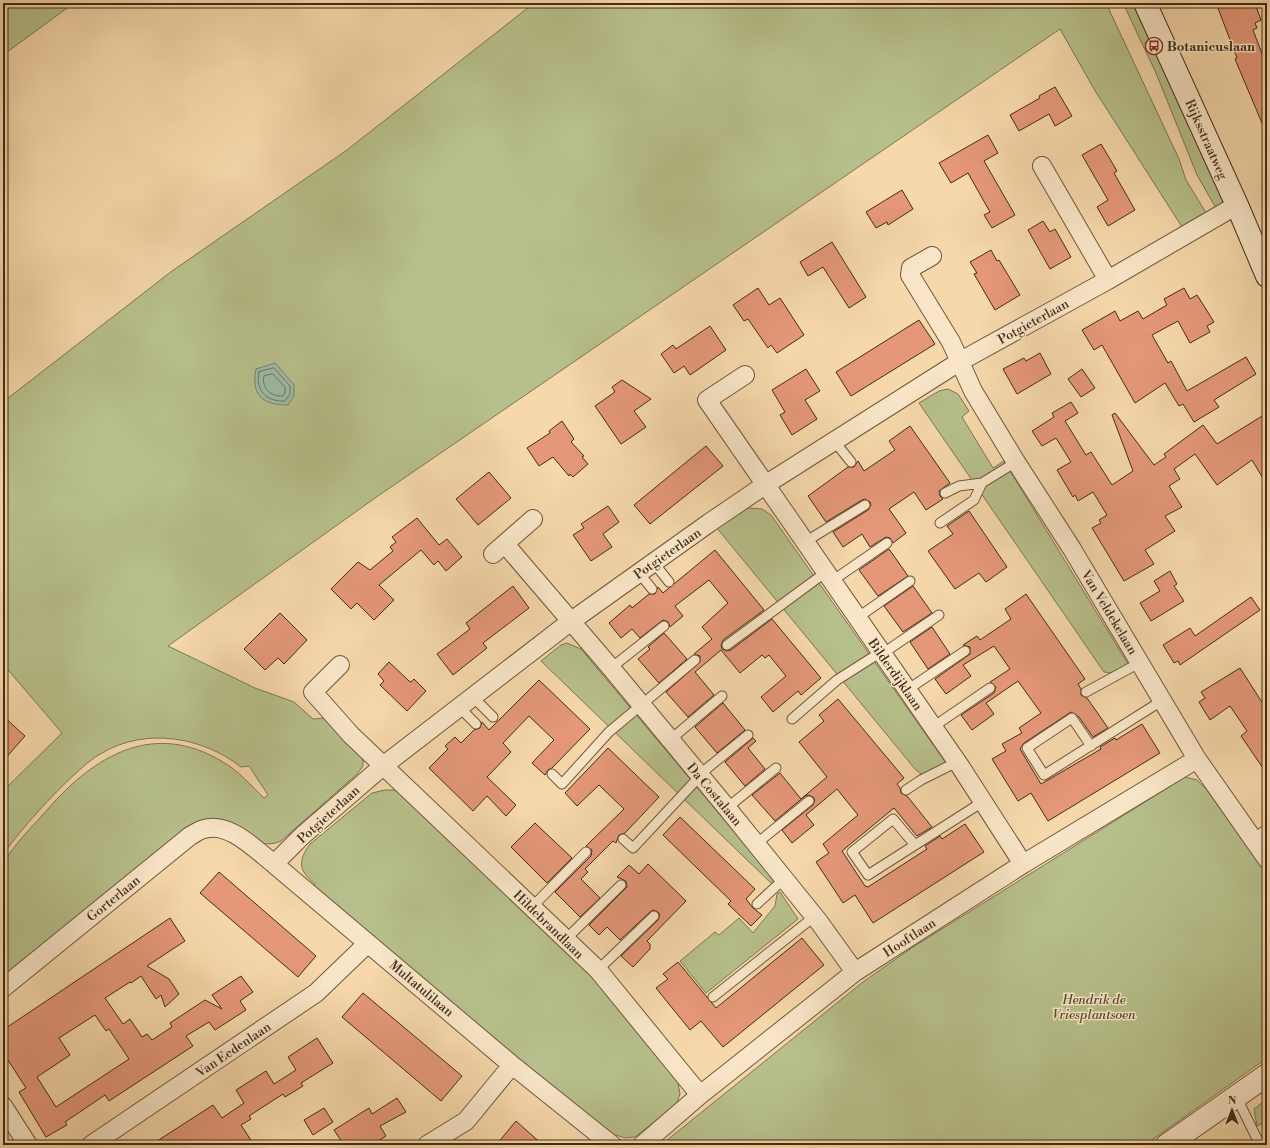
<svg xmlns="http://www.w3.org/2000/svg" width="1270" height="1148" font-family="'Libre Bodoni',serif">
<style>
.green{fill:#b7c08c;stroke:#7c7652}
.water{fill:#9dbba5;stroke:#79826c}
.lines{fill:none;stroke-linecap:round;stroke-linejoin:round}
.shore{stroke:#70745e;stroke-width:1}
.building{fill:#e59878;stroke:#422c17;fill-rule:evenodd}
.service-casing{stroke:#6f573c;stroke-width:11}
.minor-casing{stroke:#6f573c;stroke-width:20}
.tertiary-casing{stroke:#6f573c;stroke-width:24}
.secondary-casing{stroke:#422c17;stroke-width:24}
.service{stroke:#f9e6c8;stroke-width:9}
.minor{stroke:#f9e6c8;stroke-width:18}
.tertiary{stroke:#f9e6c8;stroke-width:22}
.secondary{stroke:#f9e6c8;stroke-width:22}
.labels{text-anchor:middle;stroke-width:3;stroke-linejoin:round;paint-order:stroke}
.poi-label{font-size:13px;font-weight:bold;fill:#422c17;stroke:#f9e6c8;text-anchor:start}
.street-label{font-size:13px;fill:#422c17;stroke:#f9e6c8}
.park-label{font-size:13px;font-style:italic;fill:#594a2e;stroke:#f9e6c8}
</style>
<rect width="100%" height="100%" fill="#f6d8aa"/>
<filter id="stains"><feTurbulence type="fractalNoise" baseFrequency=".005" numOctaves="4"/><feColorMatrix values="0 0 0 0 .2 0 0 0 0 .09 0 0 0 0 .02 0 0 0 .5 -.17"/></filter>
<radialGradient id="worn" r=".72"><stop offset=".6" stop-color="#630" stop-opacity="0"/><stop offset="1" stop-color="#630" stop-opacity=".3"/></radialGradient>
<path class="green" d="M3 3H74L3 55Z
M534 3H1106L1179 159 1186 180 1208 216 1182 227 1094 89 1060 29 375 498 168 646 255 688 294 702 313 719 325 718 363 757V766L357 774 281 841C259 851 241 833 223 821L3 978C3 949 3 920 3 890 3 883 1 870 4 863 12 846 35 824 48 809 95 755 154 720 223 762 239 771 251 786 264 798L268 795 249 766 241 767C203 737 146 727 102 753 92 758 84 766 76 773 49 798 25 825 3 854V791L62 733 3 664V654L5 652 3 650V402L172 271 347 150Z
M1123 3H1135L1225 197 1217 210 1197 175 1156 73Z
M948 389 958 394 969 411 962 417 993 468 1004 461 1128 664 1112 673 1104 672 919 403 939 391Z
M749 508 762 509 771 515 946 763 929 773 921 774 915 769 716 527 736 513Z
M567 643 581 649 774 879 772 884 541 661 561 645Z
M1185 777 1197 780 1207 790 1267 875V1058L1145 1145H661L863 982 913 947Z
M385 790H394L402 794 535 917 633 1017 678 1083 680 1094 676 1105 635 1137 625 1138 616 1135 613 1137 313 887 315 884C298 870 298 861 310 844L372 793Z
M780 892 798 919 706 993 680 961 715 932 719 935 739 918 753 933 775 906 777 894Z
M1267 1099V1121L1257 1126 1254 1109Z"/>
<path class="water" d="M275 363 294 385V396L288 405C262 405 251 395 256 369Z"/>
<g class="lines">
<path class="shore" d="M274 368 290 386V394L285 401C267 402 255 391 259 372Z
M273 374 285 387V393L283 396C271 397 261 388 264 376Z"/>
</g>
<path class="building" d="M1216 3H1255L1261 20 1255 23 1257 28 1253 30 1267 67V135L1235 59 1237 58Z
M1055 87 1072 116 1055 126 1049 114 1019 131 1010 115 1040 98 1039 96Z
M988 135 998 153 984 161 1015 215 992 228 984 215 990 212 968 173 951 183 939 163Z
M1101 144 1117 171 1114 173 1135 210 1108 226 1097 207 1108 200 1082 155Z
M902 190 913 209 888 225 887 222 876 228 866 212Z
M1043 221 1050 232 1055 229 1071 257 1050 269 1028 230Z
M832 242 866 297 849 308 823 267 808 276 800 262Z
M991 250 997 261 999 260 1020 295 995 310 974 274 977 273 970 262Z
M758 288 769 305 780 298 804 335 777 353 771 345 768 348 748 319 744 321 733 305Z
M1184 288 1190 299 1197 295 1204 306 1214 322 1207 326 1210 332 1190 343 1178 321 1152 335 1168 363 1171 361 1187 391 1246 357 1256 374 1214 400 1219 407 1194 422 1183 404 1179 406 1165 383 1135 403 1102 345 1094 350 1082 330 1115 311 1120 321 1138 311 1143 319 1167 305 1164 299Z
M919 320 935 344 851 396 836 372Z
M710 326 726 350 690 375 684 366 674 373 661 354 673 345 676 349Z
M1040 353 1051 374 1017 394 1003 369 1024 358 1026 361Z
M806 369 820 391 805 400 817 419 792 435 780 415 785 412 772 390Z
M1082 369 1095 388 1081 397 1068 379Z
M622 380 651 399 634 411 646 427 621 444 595 406 615 392 612 387Z
M1071 402 1078 413 1065 421 1086 455 1091 452 1112 485 1133 471 1112 415 1115 413 1154 465 1166 457 1164 454 1203 425 1217 444 1267 413V485L1252 460 1217 485 1195 454 1174 469 1180 479 1169 486 1182 507 1165 516 1175 531 1145 550 1154 564 1124 581 1092 528 1101 523 1099 520 1107 515 1093 492 1078 501 1075 495 1073 497 1057 470 1071 462 1056 438 1042 446 1032 431 1054 417 1052 413Z
M562 421 574 439 571 442 584 456 582 457 588 464 573 477 570 474 569 476 553 457 539 466 527 448 550 433 549 431Z
M910 426 950 483 939 491 940 496 943 499 926 510 914 492 889 509 906 533 893 543 890 538 886 537 870 547 862 534 843 547 833 532 868 510 871 505 870 502 865 499 862 500 826 522 808 496 848 467H854L858 461 864 471 895 450 889 441Z
M706 446 723 466 650 524 634 505Z
M489 472 511 498 478 525 456 499Z
M608 506 619 522 603 534 612 547 591 561 573 535 584 528 581 524Z
M969 511 1007 567 986 582 979 573 955 589 928 551 953 534 947 526Z
M417 518 439 545 447 539 462 557 446 571 438 561 434 565 421 550 379 585 394 600 374 620 357 603 351 609 331 589 358 562 370 570 393 551 390 547 396 542 392 537Z
M889 549 908 576 878 596 859 570Z
M715 550 764 610 723 640 721 645 722 649 727 651 731 650 772 619 821 678 801 695 798 691 773 712 761 697 786 676 769 655 765 658 762 655 740 673 721 650 695 672 714 695 688 717 666 692 700 662V656L694 654 712 639 702 627 728 603 709 580 675 606 683 616 670 627 668 622 663 620 640 638 632 629 621 638 609 623 630 605 632 608 649 594H655L658 587 663 593Z
M1170 571 1177 584 1174 586 1184 601 1151 621 1140 603 1160 591 1154 581Z
M513 586 529 608 483 643 487 648 453 675 437 654 470 629 466 623Z
M913 586 932 613 903 632 884 606Z
M1026 594 1085 679 1078 684 1081 689V695L1087 698 1108 728 1093 737 1079 717 1071 712 1024 743 1020 749 1041 784 1101 749 1100 747 1115 738 1116 740 1142 724 1160 753 1048 821 1031 793 1018 801 992 759 1006 751 1002 744 1022 733 1019 728 1041 713 1018 681 986 703 994 714 972 730 961 715 994 693 996 687 990 682 1010 669 994 646 963 665 971 676 946 694 935 679 970 654V647L963 645 977 636 980 640 1011 619 1005 609Z
M1251 597 1260 610 1180 665 1178 661 1174 663 1163 645 1190 628 1195 636Z
M280 613 307 640 284 664 278 658 265 670 244 649Z
M932 627 950 654 928 669 910 642Z
M664 633 687 659 659 683 638 659 650 649 648 647Z
M389 662 409 681 411 682 414 679 426 691 407 711 380 685 384 681 378 674Z
M1240 668 1267 710V774L1241 736 1247 731 1230 706 1210 720 1199 702 1205 698 1201 692Z
M539 680 590 729 552 768 548 770 545 775 532 763 554 740 529 716 503 743 511 752 487 777 516 805 506 816 487 796 473 811 429 768 448 749 445 746 455 737 461 743 474 730 480 728 482 722 489 730Z
M838 699 904 778 897 784 900 788 901 793 907 796 932 827 917 836 894 808 842 851 865 886 868 887 927 849 925 846 940 836 942 839 965 824 984 852 873 923 855 895 843 903 816 862 829 853 823 844 858 815 837 789 806 815 814 825 792 843 782 830 813 805 815 800 813 797 808 795 805 796 775 821 752 795 780 773 801 799 827 777 799 742 824 721 819 715Z
M723 703 745 730 717 753 695 727Z
M3 716 25 736 3 761Z
M753 738 756 741 748 748 765 769 745 786 725 762Z
M608 748 659 797 625 833 619 835 616 843 613 841 585 869 588 872 581 879 600 898 580 917 555 892 591 856 592 850 586 846 624 809 599 785 577 806 565 793Z
M680 817 755 889 746 899 753 908 762 915 751 926 728 904 731 901 663 835Z
M535 823 572 858 547 883 511 847Z
M648 864 686 901 647 941 650 944V949L633 967 621 956 658 920 660 915 658 912 653 910 650 912 620 940 607 927 599 935 589 925 627 887 626 881 617 877 629 865 639 874Z
M219 872 316 956 298 977 200 893Z
M170 918 185 941 147 966 169 979 179 994 165 1007 161 995 156 999 141 976 131 983 130 982 105 998 123 1024 130 1019 142 1037 147 1034 152 1040 172 1027 170 1023 205 1000 222 1009 212 995 241 976 253 992 240 1001 246 1010 215 1030 209 1022 186 1036 193 1046 109 1101 105 1095 65 1122 67 1125 46 1137 19 1092 26 1088 8 1060 3 1064V1030ZM95 1015 106 1031 109 1029 129 1059 56 1107 37 1077 70 1055 59 1038Z
M802 938 824 965 723 1047 701 1021 690 1030 656 988 668 979 663 974 678 962 716 1008Z
M363 993 462 1076 441 1101 342 1017Z
M317 1038 333 1063 301 1083 303 1086 285 1097 283 1094 249 1116 251 1119 241 1125 254 1145H151L213 1105 222 1118 244 1103 236 1090 266 1071 274 1084 296 1070 288 1057Z
M397 1098 406 1112 380 1126 386 1136 372 1145H344L334 1130 369 1108 372 1114Z
M324 1108 333 1122 313 1135 304 1120Z
M516 1121 526 1130 543 1145H496Z"/>
<g class="lines">
<defs>
<path id="service" d="M835 442 851 462
M945 493 959 486 982 483 1016 462
M940 523 974 500 982 483
M805 542 865 505
M654 563 669 582
M639 573 652 589
M832 581 887 543
M857 618 910 581
M727 645 826 572
M882 654 939 615
M611 668 664 626
M907 690 965 651
M1086 692 1141 662
M473 697 493 717
M460 708 476 724
M792 719 837 680 881 652
M933 727 990 688
M670 740 722 696
M1091 746 1072 718 1027 748 1044 775 1163 700
M552 774 562 784 609 732 695 660
M699 775 748 735
M906 790 921 780 957 762
M727 808 776 768
M623 839 633 848 700 776
M1253 839 1267 829
M756 844 809 801
M915 845 893 819 852 852 868 875 984 801
M757 904 784 879
M532 907 586 852
M566 939 621 885
M598 970 654 916
M713 997 815 916
M1236 1096 1260 1145"/>
<path id="minor" d="M1042 166 1108 280
M932 256 911 268 910 275 951 342 973 391 1016 462 1072 549 1197 759 1267 859
M745 375 707 400 960 766 1023 864
M505 544 611 668 727 808 819 922 855 972
M493 554 533 519
M340 665 313 692 351 735 598 970 700 1095
M274 864 303 835 383 766 570 622 709 523 765 485 959 362 1108 280 1237 205
M3 988 190 836C194 834 199 830 204 829 229 821 256 850 274 864L512 1065 612 1145
M3 1106 28 1145
M91 1145 316 993 368 943
M427 1145 466 1121 512 1065
M642 1145 700 1095 855 972 1023 864 1197 759"/>
<path id="tertiary" d="M1167 1145 1267 1075"/>
<path id="secondary" d="M1145 3 1237 205 1267 276"/>
</defs>
<use href="#service" class="service-casing"/>
<use href="#minor" class="minor-casing"/>
<use href="#tertiary" class="tertiary-casing"/>
<use href="#secondary" class="secondary-casing"/>
<use href="#service" class="service"/>
<use href="#minor" class="minor"/>
<use href="#tertiary" class="tertiary"/>
<use href="#secondary" class="secondary"/>
</g>
<defs>
<symbol id="bus-ring" viewBox="-11 -11 22 22"><circle r="9.5" fill="#f9e6c8" stroke="#8f2418" stroke-width="1.5"/><path d="M-5-6H5V4H4V6H2V4H-2V6H-4V4H-5ZM-3.5-4V0h7V-4ZM-3.5 1.2v1.5H-2V1.2ZM2 1.2v1.5H3.5V1.2Z" fill="#8f2418"/></symbol>
</defs>
<g fill-rule="evenodd">
<use href="#bus-ring" x="1144" y="36" width="20" height="20"/>
</g>
<g class="labels">
<g class="poi-label">
<text x="1167" y="51">Botanicuslaan</text>
</g>
<g class="street-label">
<text transform="translate(1207 139) rotate(66)" y="5">Rijksstraatweg</text>
<text transform="translate(1033 321) rotate(-29)" y="5">Potgieterlaan</text>
<text transform="translate(667 553) rotate(-35)" y="5">Potgieterlaan</text>
<text transform="translate(1110 612) rotate(59)" y="5">Van Veldekelaan</text>
<text transform="translate(896 674) rotate(55)" y="5">Bilderdijklaan</text>
<text transform="translate(715 794) rotate(50)" y="5">Da Costalaan</text>
<text transform="translate(328 814) rotate(-42)" y="5">Potgieterlaan</text>
<text transform="translate(113 898) rotate(-39)" y="5">Gorterlaan</text>
<text transform="translate(549 924) rotate(44)" y="5">Hildebrandlaan</text>
<text transform="translate(909 937) rotate(-33)" y="5">Hooftlaan</text>
<text transform="translate(422 988) rotate(40)" y="5">Multatulilaan</text>
<text transform="translate(233 1049) rotate(-34)" y="5">Van Eedenlaan</text>
</g>
<g class="park-label">
<text x="1094" y="1004">Hendrik de<tspan x="1094" dy="15">Vriesplantsoen</tspan></text>
</g>
</g>
<rect width="1270" height="1148" fill="none" stroke="#f6d8aa" stroke-width="16"/>
<rect x="4" y="4" width="1262" height="1140" fill="none" stroke="#422c17" stroke-width="2"/>
<rect x="8" y="8" width="1254" height="1132" fill="none" stroke="#422c17"/>
<g transform="translate(1232 1110)" stroke="#f9e6c8" stroke-width="3" paint-order="stroke">
<path d="M0-3L7 15L0 10L-7 15Z" fill="#422c17"/>
<text y="-6" font-size="11" font-weight="bold" text-anchor="middle" fill="#422c17">N</text>
</g>
<rect width="100%" height="100%" filter="url(#stains)"/>
<rect width="100%" height="100%" fill="url(#worn)"/>
</svg>
